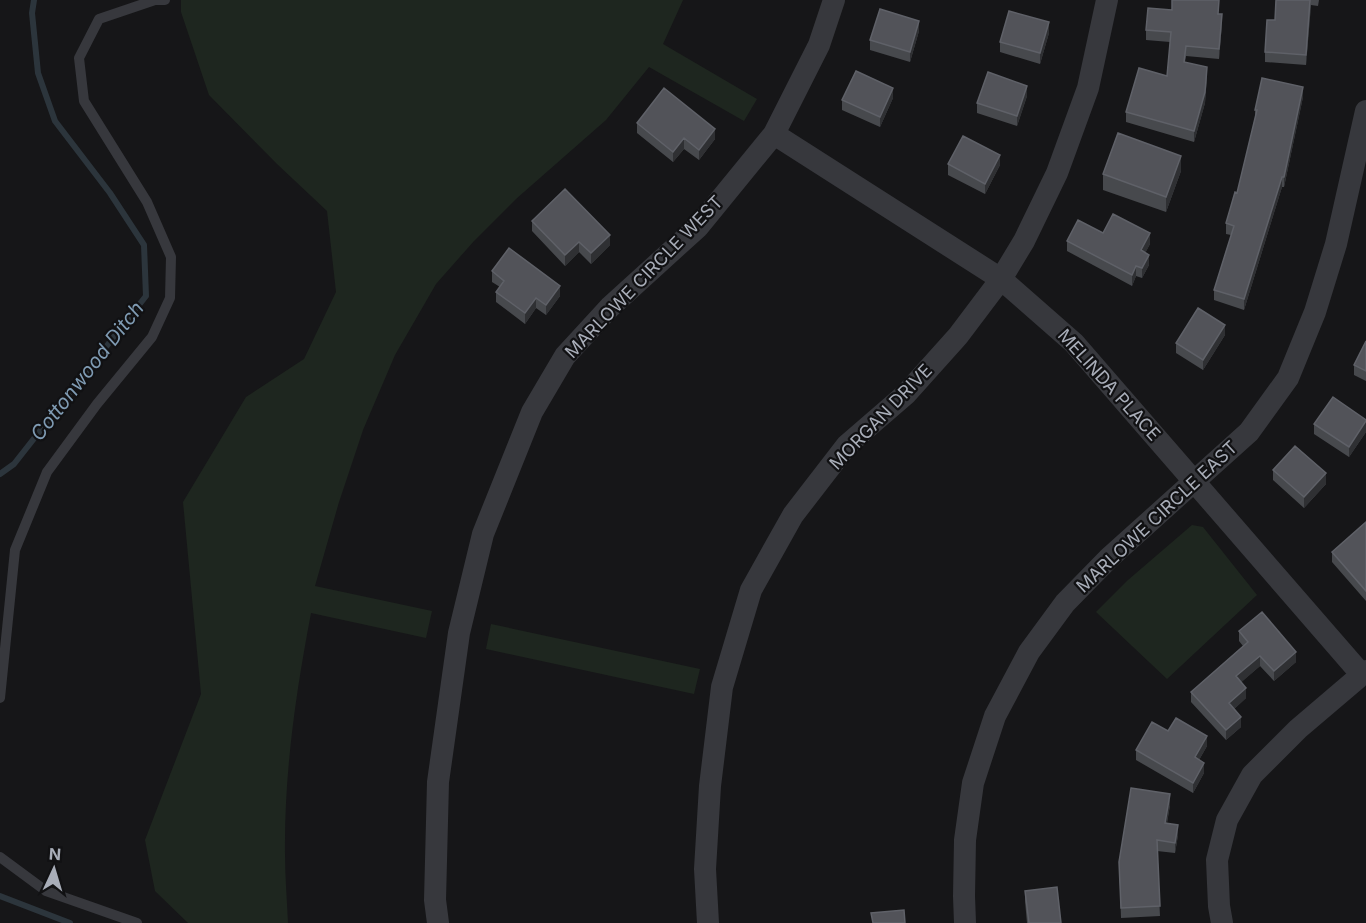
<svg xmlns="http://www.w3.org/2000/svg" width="1366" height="923" font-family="Inter,sans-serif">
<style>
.green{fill:#1e261f}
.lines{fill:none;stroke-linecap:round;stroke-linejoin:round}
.stream{stroke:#2c353c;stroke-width:6}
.lane{stroke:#37383d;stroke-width:10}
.street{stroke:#37383d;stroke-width:22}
.wall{fill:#47494d}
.shaded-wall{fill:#2f3033}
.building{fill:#525359;stroke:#5f6168;stroke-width:1.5}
.labels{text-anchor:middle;stroke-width:4.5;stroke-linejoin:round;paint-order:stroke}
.street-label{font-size:18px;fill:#a8adb8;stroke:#111113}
.water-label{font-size:20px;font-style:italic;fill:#7f9bb3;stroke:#111113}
</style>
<rect width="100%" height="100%" fill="#161618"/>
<path class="green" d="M181 0H683L663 44 757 99 744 121 649 67 606 120 516 199 474 241 436 284 395 355 363 430 339 502 315 586 432 611 426 638 311 613C296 692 284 773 285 854 285 877 287 900 288 923H188L155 891 145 840 201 694 183 502 246 397 304 359 336 292 327 211 277 164 209 95 181 12Z
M1192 525 1203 527 1257 595 1167 679 1096 612 1128 580Z
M491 624 700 669 694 694 486 649Z"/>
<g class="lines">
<path class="stream" d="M0 474 14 464 146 296 144 245 110 193 55 121 38 73 32 13 34 0
M0 896 70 923"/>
<path class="lane" d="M0 698 15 550 47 472 97 404 152 337 170 298 171 257 147 202 84 101 79 58 99 19 155 0H165
M0 857 46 891 137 923"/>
<path class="street" d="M774 134 1001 279 1074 343 1362 675
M438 923 435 900 438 782 459 633 483 534 532 412 565 356 610 307 698 227 774 134 819 45 834 0
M708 923 705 869 710 786 722 687 751 590 793 515 847 445 906 394 958 336 1001 279 1024 241 1057 173 1088 88 1107 0
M965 923 964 896 965 840 973 783 995 716 1029 652 1065 603 1109 558 1249 432 1288 378 1315 312 1336 244 1366 111
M1222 923 1219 906 1217 860 1227 820 1252 775 1298 729 1366 671"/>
</g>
<path class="wall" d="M1276 0H1319L1318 6 1311 5 1306 65 1265 62V52L1275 20Z
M1219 14 1222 24 1219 59 1186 56 1185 62 1207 77 1205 103 1194 142 1126 122V112L1167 76 1170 42 1146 40V30Z
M919 31 910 62 870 50V40Z
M1049 33 1040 64 1000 52V42Z
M1027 96 1017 126 977 113V103Z
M1303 97 1284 187H1282L1244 310 1214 300V290L1231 235 1226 234V223L1237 193 1255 118V110Z
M893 98 880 127 842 110V100Z
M637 123 715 139 699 160 684 149 673 162 637 133Z
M948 164 1000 165 985 194 948 175Z
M1181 171 1166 212 1103 190V174Z
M532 221 610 245 591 264 579 252 565 266 532 231Z
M1103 233 1150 244 1145 253 1149 265 1142 278 1136 276 1132 286 1067 251V241Z
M492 271 560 296 546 315 536 308 525 324 496 302V292L500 287 492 282Z
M1225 335 1203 370 1176 353V343Z
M1366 341V381L1354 375V365Z
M1366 420V432L1349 457 1314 434V424Z
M1273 470 1326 484 1304 508 1273 480Z
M1366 522V601L1332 562V552Z
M1239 631 1296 662 1274 681 1260 666 1241 682 1246 698 1234 709 1241 727 1226 740 1191 702V692L1243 646 1239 641Z
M1168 731 1207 746 1199 760 1204 773 1193 793 1136 760V750Z
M1170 805 1167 823 1178 835 1175 853 1157 851 1160 916 1121 918 1119 862Z
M1025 891 1061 923H1027L1025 901Z"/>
<path class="shaded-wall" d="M1311 0V5L1306 65V55Z
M1222 14V24L1219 59V49Z
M919 21V31L910 62V52Z
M1049 22V33L1040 64V53Z
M1207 67 1205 103 1194 142V131Z
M1027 86V96L1017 126V116Z
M1303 87V97L1284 187V177Z
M893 88V98L880 127V117Z
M715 129V139L699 160V150Z
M684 138V149L673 162V152Z
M1000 155V165L985 194V184Z
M1181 156V171L1166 212V197Z
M1282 177V187L1244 310V299Z
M1150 233V244L1141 261V250Z
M610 235V245L591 264V253Z
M579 242V252L565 266V255Z
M1149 255V265L1142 278V268Z
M1136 266V276L1132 286V275Z
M560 286V296L546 315V305Z
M536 298V308L525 324V313Z
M1225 325V335L1203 370V360Z
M1366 421V432L1349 457V447Z
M1326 473V484L1304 508V497Z
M1296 652V662L1274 681V671Z
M1260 656V666L1236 687V676Z
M1246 688V698L1229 714V703Z
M1241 717V727L1226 740V730Z
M1207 736V746L1195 767V757Z
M1204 763V773L1193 793V783Z
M1170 794V805L1165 833V823Z
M1178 825V835L1175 853V843Z"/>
<path class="building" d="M1172 0H1219L1218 14H1222L1219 49 1186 46 1184 62 1207 67 1205 92 1194 131 1126 112 1139 68 1167 76 1171 32 1146 30 1148 8 1172 10Z
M1276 0H1310L1306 55 1265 52 1267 20H1275Z
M880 9 919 21 910 52 870 40Z
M1009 11 1049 22 1040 53 1000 42Z
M856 71 893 88 880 117 842 100Z
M988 72 1027 86 1017 116 977 103Z
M1262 78 1303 87 1284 177H1282L1244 299 1214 290 1234 226 1226 223 1235 192 1237 193 1257 110H1255Z
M664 88 715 129 699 150 684 138 673 152 637 123Z
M1118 133 1181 156 1166 197 1103 174Z
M963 136 1000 155 985 184 948 164Z
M565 189 610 235 591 253 579 242 565 255 532 221Z
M1113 214 1150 233 1141 250 1149 255 1142 268 1136 266 1132 275 1067 241 1078 220 1103 233Z
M509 248 560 286 546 305 536 298 525 313 496 292 504 281 492 271Z
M1198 308 1225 325 1203 360 1176 343Z
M1366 341V371L1354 365Z
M1333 397 1366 420V421L1349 447 1314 424Z
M1295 446 1326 473 1304 497 1273 470Z
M1366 522V591L1332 552Z
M1262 612 1296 652 1274 671 1260 656 1236 676 1246 688 1229 703 1241 717 1226 730 1191 692 1248 642 1239 631Z
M1176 718 1207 736 1195 757 1204 763 1193 783 1136 750 1152 722 1168 731Z
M1131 788 1170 794 1165 823 1178 825 1175 843 1157 840 1160 906 1121 908 1119 862Z
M1057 887 1061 923H1029L1025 891Z
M904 910 905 923H873L871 913Z"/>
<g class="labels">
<g class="street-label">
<text transform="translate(644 277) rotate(-46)" y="6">MARLOWE CIRCLE WEST</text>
<text transform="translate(1109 385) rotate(48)" y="6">MELINDA PLACE</text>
<text transform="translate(881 417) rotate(-46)" y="6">MORGAN DRIVE</text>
<text transform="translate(1157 517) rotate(-43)" y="6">MARLOWE CIRCLE EAST</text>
</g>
<g class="water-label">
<text transform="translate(87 371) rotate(-52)" y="7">Cottonwood Ditch</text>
</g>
</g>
<g transform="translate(54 869) rotate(4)" stroke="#111113" stroke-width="4.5" paint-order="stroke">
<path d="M0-4.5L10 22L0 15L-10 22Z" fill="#a8adb8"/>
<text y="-9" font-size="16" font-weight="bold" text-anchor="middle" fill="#a8adb8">N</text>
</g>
</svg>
